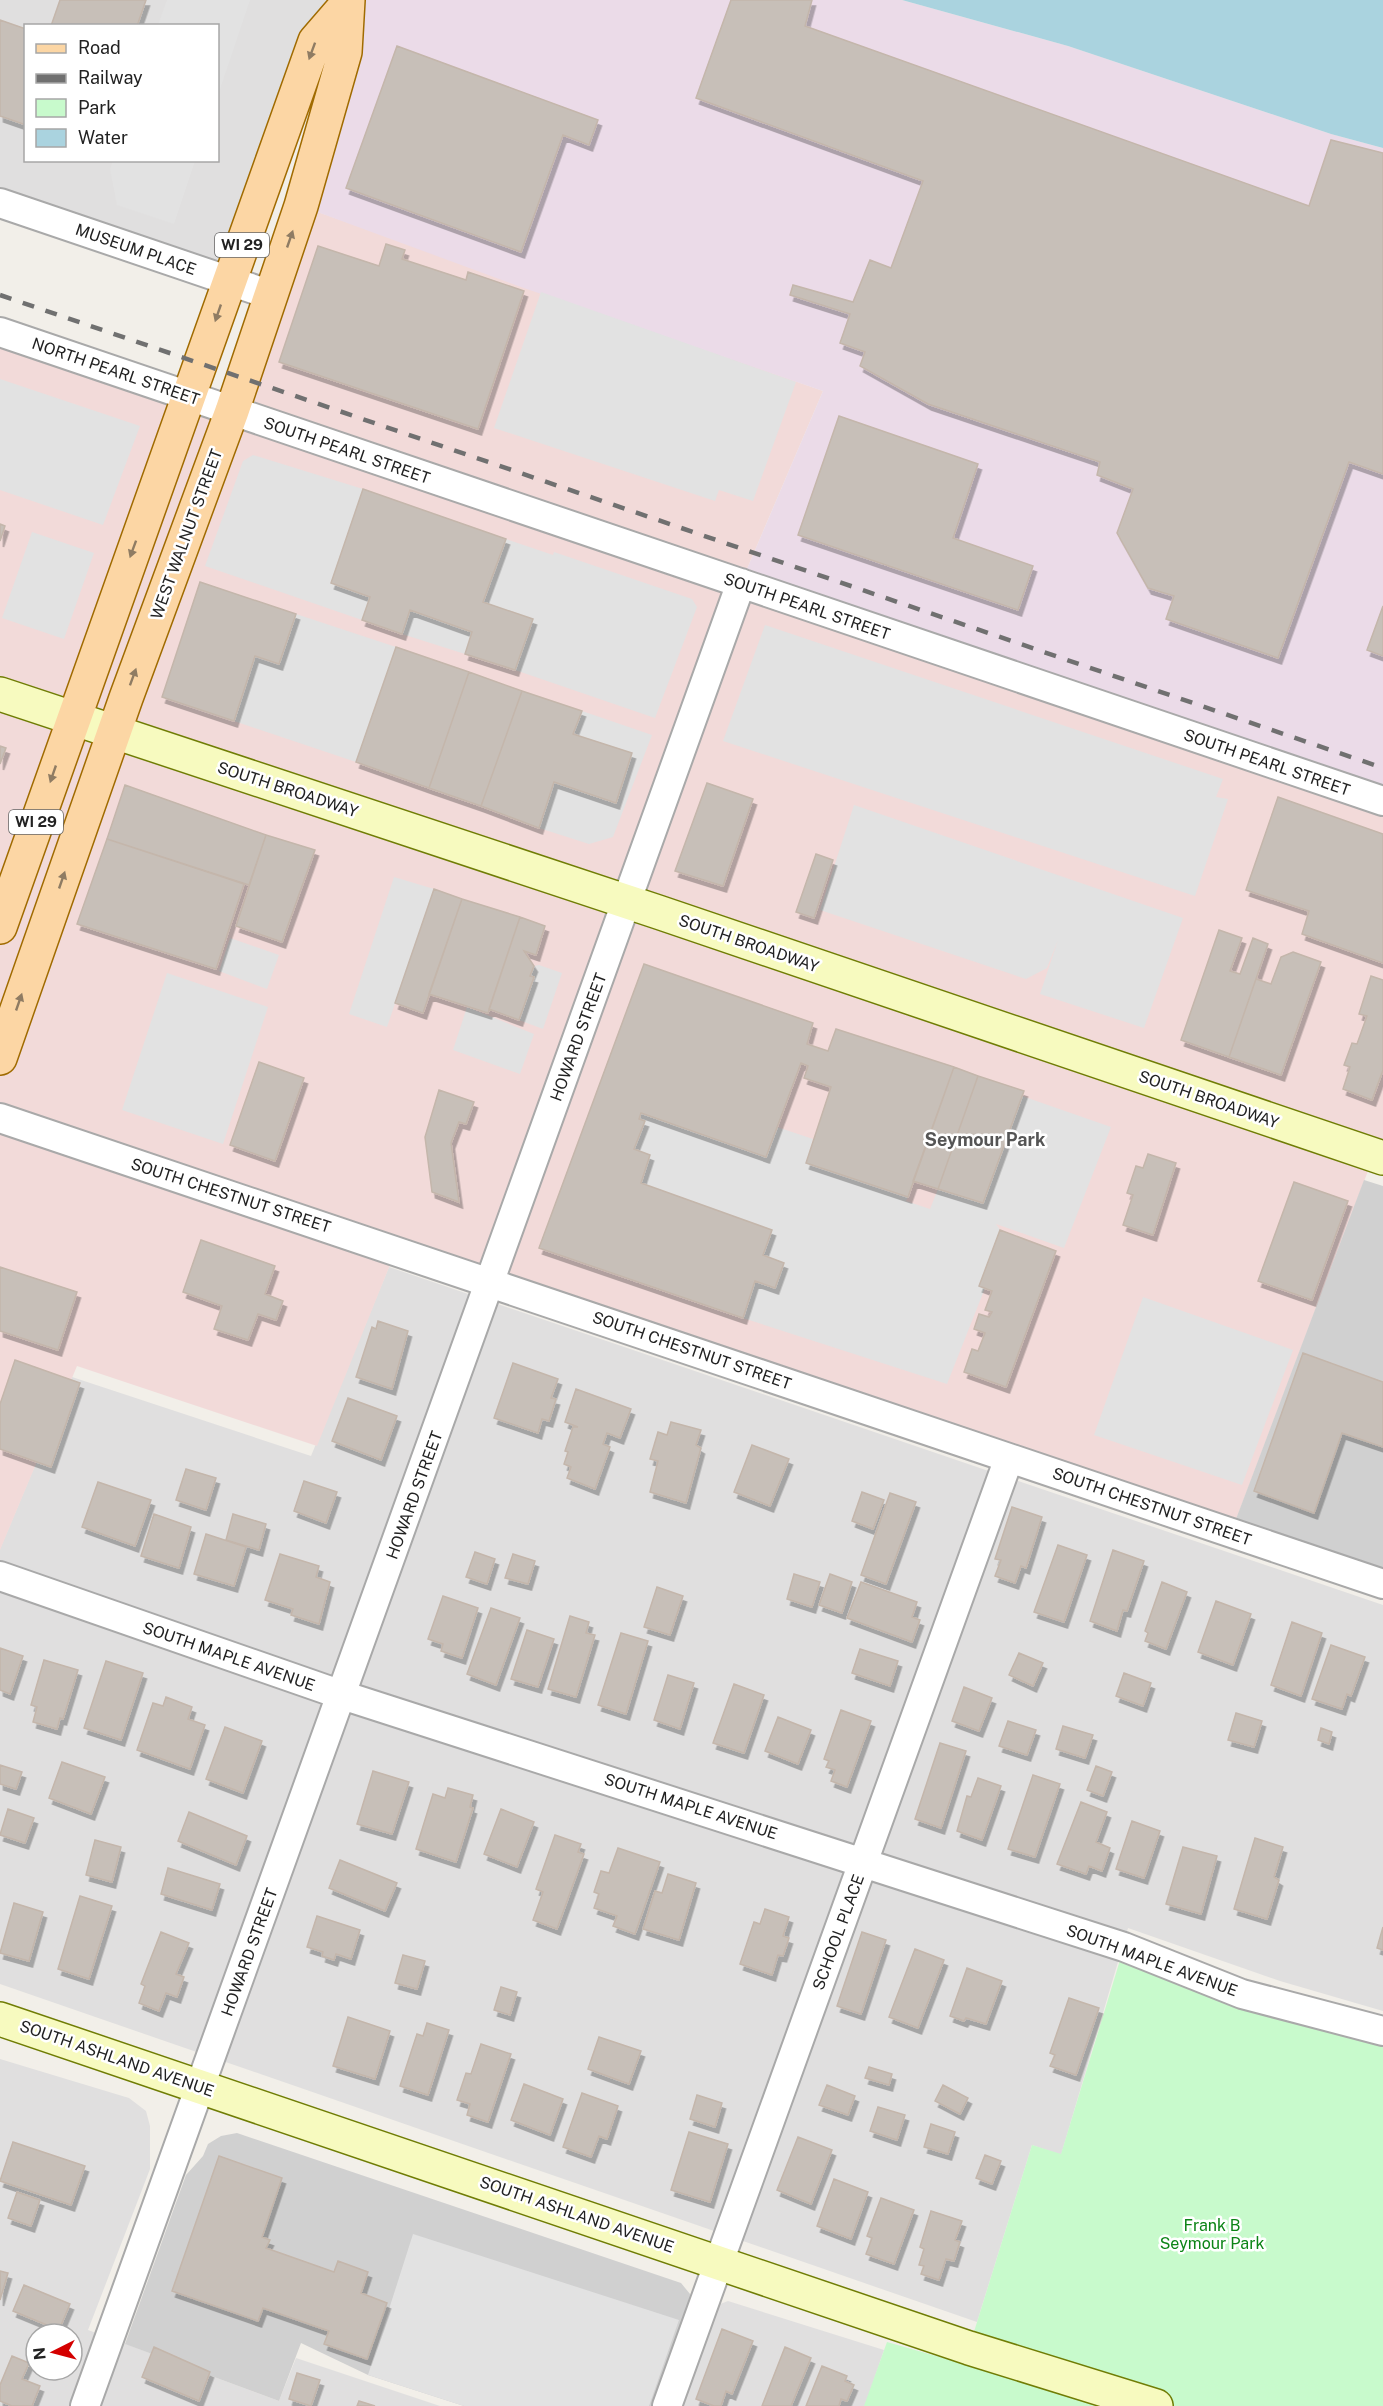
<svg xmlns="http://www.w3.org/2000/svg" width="1383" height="2406" font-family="'Public Sans',sans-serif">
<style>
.residential{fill:#e0dfdf;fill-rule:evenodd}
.commercial{fill:#f2dad9}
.industrial{fill:#ebdbe8}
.religious{fill:#d0d0d0}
.park{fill:#c8facc}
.parking{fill:#e2e2e2}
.water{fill:#aad3df}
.building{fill:#c7bfb8;stroke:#c4b6ab;stroke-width:1.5;filter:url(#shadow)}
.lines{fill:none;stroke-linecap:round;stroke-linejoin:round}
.street-casing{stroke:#a9a9a9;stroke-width:32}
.secondary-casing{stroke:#707d05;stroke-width:36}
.primary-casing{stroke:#a06b00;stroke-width:36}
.street{stroke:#fff;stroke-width:28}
.secondary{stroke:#f7fabf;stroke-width:33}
.primary{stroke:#fcd6a4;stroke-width:33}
.rail{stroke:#707070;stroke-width:4.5;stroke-dasharray:12 12;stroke-linecap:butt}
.oneway{fill:#8f7c63}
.labels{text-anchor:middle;stroke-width:5;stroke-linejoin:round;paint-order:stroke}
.shield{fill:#fff;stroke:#646464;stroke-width:1.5}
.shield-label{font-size:15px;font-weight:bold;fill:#222}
.street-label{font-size:16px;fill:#222;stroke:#fff}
.park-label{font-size:16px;fill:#0c8416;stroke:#fff}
.neighbourhood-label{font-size:18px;font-weight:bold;fill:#555;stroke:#fff}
</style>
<defs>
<filter id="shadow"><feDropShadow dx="3.5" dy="6" stdDeviation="0" flood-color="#0004"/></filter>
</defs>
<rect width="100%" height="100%" fill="#f2efe9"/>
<path class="residential" d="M0 0H334L229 280 0 203ZM26 26H218V160H26Z
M389 1267 1383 1605V2011L1280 1981 1128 1928 1061 2155 1032 2145 977 2322 0 1984V1549L72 1377 311 1456Z
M0 2059 129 2098 146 2111 150 2126V2169L88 2330 279 2401 296 2358 440 2406H0ZM36 2334H72V2370H36Z
M728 2301 884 2350 865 2406H677L715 2306Z"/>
<path class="commercial" d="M301 206 823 391 741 583 1383 801V1158L1374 1155 1231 1533 396 1250 317 1446 77 1366 0 1550V332L232 410Z"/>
<path class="industrial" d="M348 0H902L1068 46 1331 134 1383 148V801L741 583 823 391 521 287 301 206Z"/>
<path class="religious" d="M1364 1180 1383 1186V1572L1236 1519Z
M237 2133 681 2283 690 2294 689 2309 654 2406H464L368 2375 301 2343 279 2401 125 2344 186 2175 203 2156 208 2144 221 2136Z"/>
<path class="park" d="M1124 1947 1383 2033V2406H864L887 2342 964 2364 1032 2145 1061 2154Z"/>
<path class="parking" d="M167 0H250L218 95V26L158 25Z
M113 161H195L174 224 117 205 110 169Z
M541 292 796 382 753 501 719 490 715 501 494 428Z
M0 379 140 426 103 525 0 490Z
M253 455 363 489 370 597 362 620 205 566 243 461Z
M32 532 94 553 64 639 2 618Z
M506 539 553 555 554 552 692 599 697 607 655 718 515 670 533 619 483 602Z
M410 610 472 632 465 654 402 634Z
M296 614 396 647 356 762 234 721 255 656 279 664Z
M765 625 1223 779 1216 797 1228 799 1195 896 723 741Z
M582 711 652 735 613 837 589 844 539 828 554 782 615 802 632 753 573 734Z
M854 805 1183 918 1144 1028 1040 994 1058 940 1047 968 1026 979 820 910Z
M394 877 434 889 387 1027 349 1014Z
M230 938 279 955 267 989 219 971Z
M539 965 562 973 543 1029 519 1020 534 978 530 976 534 966Z
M167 973 268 1007 223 1144 122 1110Z
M467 1007 534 1034 520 1074 453 1050Z
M1022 1096 1111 1127 1064 1248 996 1224 1000 1230 979 1286 985 1288 947 1384 743 1318 755 1281 775 1288 784 1263 763 1255 771 1230 641 1183 650 1155 634 1149 645 1122 639 1119 641 1113 766 1157 777 1127 813 1139 806 1163 908 1197 906 1201 930 1209 938 1189 982 1203Z
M1143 1297 1293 1350 1242 1485 1094 1435Z
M413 2234 679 2320 649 2406H464L368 2375Z"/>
<path class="water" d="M902 0H1383V148L1331 134 1068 46Z"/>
<path class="building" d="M60 0H146L137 26H51Z
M731 0H812L805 26 1309 206 1331 140 1383 153V474L1349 462 1278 658 1166 619 1174 596 1148 588 1117 533 1133 489 1097 475 1100 462 928 404 860 366 865 352 840 343 850 314 790 295 793 285 853 302 870 260 891 268 923 181 696 98Z
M0 20 26 29V125L0 116Z
M397 46 598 120 589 145 563 135 521 252 346 188Z
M386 244 405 250 402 259 466 280 468 272 524 291 478 429 279 362 318 246 379 266Z
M839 416 978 464 953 538 1033 566 1018 610 798 535Z
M363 489 506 539 483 602 533 619 515 670 465 654 472 632 410 610 402 634 362 620 370 597 331 583Z
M0 524 5 526 0 541Z
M200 582 296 614 279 664 255 656 234 721 162 697Z
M1383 606V656L1367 650Z
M396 647 469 672 429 788 356 762Z
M469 672 522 691 481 806 429 788Z
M522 691 582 711 573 734 632 753 616 803 554 782 539 828 481 806Z
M0 746 6 748 0 764Z
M707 783 753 799 723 886 675 871Z
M125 785 266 835 249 885 107 839Z
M1278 797 1383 834V963L1302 934 1309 911 1246 890Z
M266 835 315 850 282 942 236 926Z
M107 839 244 884 216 969 77 924Z
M816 854 833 860 814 918 796 912Z
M434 889 462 899 423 1013 395 1003Z
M462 899 520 917 488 1013 429 994Z
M520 917 545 926 536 955 524 951 534 966 530 976 534 977 519 1020 489 1009Z
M1219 930 1242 938 1230 971 1240 974 1253 938 1268 944 1229 1057 1181 1040Z
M1293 952 1321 962 1281 1075 1229 1057 1256 979 1271 984 1281 957Z
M644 964 813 1023 807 1044 828 1051 836 1029 954 1067 908 1197 806 1163 831 1087 804 1078 808 1066 801 1063 766 1157 641 1113 639 1119 645 1121 634 1149 650 1155 641 1183 772 1230 763 1255 784 1263 775 1288 755 1281 743 1318 539 1248Z
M1371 976 1383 980V1070L1372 1100 1343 1089 1350 1067 1344 1065 1352 1043 1357 1044 1367 1016 1359 1014Z
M259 1062 304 1078 275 1161 230 1145Z
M954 1067 978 1076 938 1189 913 1181Z
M978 1076 1024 1091 983 1203 938 1189Z
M439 1090 474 1102 466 1124 459 1122 451 1143 459 1202 432 1192 425 1137Z
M1148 1154 1176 1163 1153 1235 1123 1225 1133 1195 1127 1193 1136 1166 1143 1168Z
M1294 1182 1348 1201 1312 1300 1258 1281Z
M1000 1230 1056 1251 1006 1387 964 1372 972 1349 978 1351 985 1333 974 1329 979 1314 989 1317 992 1312 985 1310 992 1291 979 1286Z
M201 1240 275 1266 265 1294 283 1301 276 1320 258 1314 248 1340 214 1329 222 1306 183 1292Z
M0 1267 77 1292 58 1350 0 1331Z
M378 1321 408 1331 392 1389 356 1377 372 1327 376 1329Z
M1303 1353 1383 1382V1447L1342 1433 1314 1513 1254 1491Z
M15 1360 80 1383 51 1467 0 1449V1404Z
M513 1363 558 1379 551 1398 556 1399 549 1421 542 1419 538 1433 494 1418Z
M576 1389 631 1409 620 1438 607 1433 603 1444 610 1447 595 1489 567 1478 571 1467 564 1464 568 1452 565 1451 573 1427H578L565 1422Z
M348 1398 397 1416 381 1460 332 1441Z
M671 1422 701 1430 696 1445 701 1448 686 1503 650 1492 658 1461 650 1459 658 1432 667 1435Z
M752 1445 789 1459 770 1506 734 1492Z
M186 1469 216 1478 206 1510 176 1500Z
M304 1481 337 1492 326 1523 294 1511Z
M98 1482 151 1500 135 1546 82 1527Z
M862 1492 884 1500 873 1529 852 1521Z
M890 1493 916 1502 886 1584 861 1575Z
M1012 1507 1042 1517 1026 1568 1021 1566 1015 1583 995 1576 1001 1560 995 1559Z
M154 1514 191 1527 179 1568 141 1556Z
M233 1514 266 1524 259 1550 226 1540Z
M206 1534 246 1547 234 1586 194 1574Z
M1058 1545 1087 1555 1064 1622 1034 1612Z
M1113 1550 1144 1561 1127 1611 1123 1610 1117 1631 1090 1621Z
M475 1552 495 1559 487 1584 466 1577Z
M280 1554 319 1566 316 1577 330 1582 319 1624 291 1615 293 1609 265 1600Z
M513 1554 535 1561 528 1584 505 1578Z
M794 1574 820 1582 812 1607 787 1599Z
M830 1574 852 1582 842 1613 819 1605Z
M861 1582 917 1602 912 1617 920 1620 912 1642 847 1618Z
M1162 1582 1187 1592 1166 1649 1145 1641 1148 1633 1145 1631Z
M657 1587 683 1596 670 1635 644 1627Z
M443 1596 478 1608 462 1658 441 1651 443 1644 428 1639Z
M1216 1601 1251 1614 1233 1665 1198 1652Z
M491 1608 520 1618 496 1685 467 1674Z
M570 1616 589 1622 586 1633 595 1635 576 1697 548 1689Z
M1292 1622 1322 1633 1301 1696 1271 1685Z
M527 1630 554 1639 538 1687 511 1679Z
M621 1633 648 1641 626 1714 598 1705Z
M1331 1645 1365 1657 1351 1696 1347 1694 1342 1709 1312 1699Z
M0 1648 23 1656 10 1694 0 1690Z
M860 1649 898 1661 890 1686 852 1673Z
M1019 1653 1043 1663 1033 1686 1009 1675Z
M44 1660 78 1670 63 1719 60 1718 57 1729 33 1722 37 1707 31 1705Z
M106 1661 143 1673 121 1740 84 1728Z
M1124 1673 1151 1683 1143 1706 1116 1696Z
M668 1675 694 1683 680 1729 654 1720Z
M734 1684 764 1695 744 1753 713 1743Z
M964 1687 992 1698 979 1731 952 1721Z
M166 1697 192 1707 188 1719 205 1725 190 1769 137 1750 153 1703 163 1706Z
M841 1710 871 1721 847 1787 831 1781 835 1770 826 1767 829 1761 824 1759Z
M1236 1713 1262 1721 1254 1747 1228 1740Z
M778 1717 811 1730 798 1764 765 1751Z
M1008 1721 1036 1730 1027 1755 999 1746Z
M1063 1726 1093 1735 1085 1758 1056 1749Z
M225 1727 262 1741 243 1793 206 1779Z
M1321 1728 1332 1732 1329 1744 1318 1740Z
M940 1743 966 1751 941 1828 915 1819Z
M62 1762 105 1777 91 1814 49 1798Z
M0 1765 22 1772 16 1789 0 1784Z
M1096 1766 1112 1772 1103 1796 1087 1790Z
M373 1771 409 1782 392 1834 357 1824Z
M1033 1775 1060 1784 1035 1857 1008 1849Z
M978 1778 1001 1786 982 1840 957 1831 967 1796 971 1797Z
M448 1788 473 1795 470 1807 473 1808 456 1862 416 1849 433 1794 445 1798Z
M1081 1802 1107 1812 1096 1842 1110 1848 1102 1871 1089 1866 1086 1874 1057 1864Z
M8 1809 34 1818 25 1843 0 1835Z
M501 1809 534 1822 517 1867 484 1854Z
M189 1812 247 1836 236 1865 178 1841Z
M1132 1821 1160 1831 1144 1878 1116 1869Z
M555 1835 581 1844 578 1852 584 1854 557 1929 533 1920 543 1892 536 1889Z
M1255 1838 1283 1847 1274 1877 1279 1880 1267 1919 1234 1909Z
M95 1840 121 1847 112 1882 86 1875Z
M1183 1847 1217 1856 1201 1914 1166 1904Z
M618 1848 660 1862 635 1934 613 1926 617 1916 594 1908 599 1894 594 1892 601 1871 609 1873Z
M340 1860 397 1883 385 1911 329 1888Z
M168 1868 220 1884 212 1910 161 1894Z
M668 1874 696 1883 679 1940 643 1929 655 1891 662 1893Z
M80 1896 112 1906 89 1979 58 1969Z
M14 1903 43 1912 29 1961 0 1953Z
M765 1909 789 1917 783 1936 789 1938 783 1956 778 1955 772 1975 740 1964 754 1922 760 1924Z
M317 1916 360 1930 351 1959 336 1954 334 1960 322 1956 323 1952 307 1947Z
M1383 1927V1950L1377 1948Z
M161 1932 189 1943 176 1974 184 1977 177 1997 166 1993 159 2011 139 2003 145 1986 141 1984Z
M862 1932 886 1940 861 2014 837 2006Z
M915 1949 944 1960 918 2028 889 2017Z
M403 1955 425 1961 417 1989 395 1983Z
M967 1968 1002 1981 986 2024 966 2018 964 2021 950 2016Z
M501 1987 517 1992 510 2015 494 2010Z
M1069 1998 1099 2008 1076 2075 1050 2066 1055 2055 1050 2053Z
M348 2017 390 2031 375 2079 333 2066Z
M427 2023 449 2030 428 2095 400 2086 417 2034 423 2036Z
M599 2037 641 2051 629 2084 588 2069Z
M481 2044 511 2054 488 2122 467 2115 470 2104 457 2100 466 2073 471 2074Z
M869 2067 892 2074 889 2085 865 2078Z
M524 2084 563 2099 550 2135 511 2120Z
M827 2085 855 2096 848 2115 819 2105Z
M943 2085 968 2098 960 2114 935 2101Z
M582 2093 618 2106 607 2139 599 2136 591 2157 563 2147Z
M697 2095 722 2103 715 2127 690 2119Z
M878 2107 905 2115 897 2140 870 2131Z
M931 2124 955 2132 948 2154 924 2147Z
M689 2132 728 2144 710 2202 671 2190Z
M798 2137 832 2150 811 2204 777 2190Z
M13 2142 85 2166 71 2205 0 2181Z
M985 2155 1001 2161 992 2184 976 2178Z
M219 2156 282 2178 262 2237 270 2240 266 2248 334 2272 338 2261 368 2272 361 2293 387 2303 367 2359 324 2344 329 2331 263 2308 258 2321 172 2291Z
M834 2179 868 2192 851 2239 817 2226Z
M17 2192 40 2200 31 2226 8 2218Z
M881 2198 914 2210 894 2264 866 2254 872 2238 867 2236Z
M931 2211 962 2221 955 2240 960 2242 954 2261 946 2259 939 2280 921 2274 924 2266 919 2265 924 2249 920 2247Z
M0 2271 8 2273 0 2300Z
M24 2285 70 2304 59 2330 13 2311Z
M722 2329 753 2341 732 2394 726 2391 721 2406H714L696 2399Z
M154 2347 210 2372 199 2401 142 2377Z
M785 2347 811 2358 791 2406H762Z
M12 2356 29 2363 22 2379 40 2386 32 2406H12L0 2401V2385Z
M822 2366 847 2376 845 2381 854 2385 847 2401 841 2399 839 2406H806Z
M297 2373 320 2380 311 2406 289 2399Z
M359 2401 375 2406H357Z"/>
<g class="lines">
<defs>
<path id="street" d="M0 203 271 295
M0 332 1383 801
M0 1118 1383 1584
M0 1576 342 1695 1124 1947 1242 1994 1383 2031
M85 2406 741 583
M667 2406 1009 1458"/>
<path id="secondary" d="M0 694 658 912 1383 1158
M0 2019 969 2348 1156 2406"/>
<path id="primary" d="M0 927 315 41 347 4
M0 1058 126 698 232 411 301 206 345 52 348 0"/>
</defs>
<use href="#street" class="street-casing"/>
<use href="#secondary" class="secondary-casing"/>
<use href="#primary" class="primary-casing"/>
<use href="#street" class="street"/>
<use href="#secondary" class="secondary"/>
<use href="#primary" class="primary"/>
<path class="rail" d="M0 295 1383 768"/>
</g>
<defs><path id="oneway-solid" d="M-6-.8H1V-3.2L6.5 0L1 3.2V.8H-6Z" transform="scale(1.5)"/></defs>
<g class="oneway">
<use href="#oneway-solid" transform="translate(312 51) rotate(110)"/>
<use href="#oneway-solid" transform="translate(290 239) rotate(-71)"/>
<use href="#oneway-solid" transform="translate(218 313) rotate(109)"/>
<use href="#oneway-solid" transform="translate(133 549) rotate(110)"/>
<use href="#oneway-solid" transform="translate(133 677) rotate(-70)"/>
<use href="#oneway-solid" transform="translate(53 774) rotate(109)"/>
<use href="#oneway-solid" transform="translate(62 880) rotate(-71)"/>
<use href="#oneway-solid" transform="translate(19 1002) rotate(-71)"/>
</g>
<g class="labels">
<g class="shield">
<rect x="215" y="233" width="54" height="24" rx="4.5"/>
<rect x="9" y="810" width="54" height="24" rx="4.5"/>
</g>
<g class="shield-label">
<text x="242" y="250">WI 29</text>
<text x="36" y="827">WI 29</text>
</g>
<g class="street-label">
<text transform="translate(136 249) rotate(19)" y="6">MUSEUM PLACE</text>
<text transform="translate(116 371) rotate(19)" y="6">NORTH PEARL STREET</text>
<text transform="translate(347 450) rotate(19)" y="6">SOUTH PEARL STREET</text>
<text transform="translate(186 534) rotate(-70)" y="6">WEST WALNUT STREET</text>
<text transform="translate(807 606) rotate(19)" y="6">SOUTH PEARL STREET</text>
<text transform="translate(1267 762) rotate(19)" y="6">SOUTH PEARL STREET</text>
<text transform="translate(288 789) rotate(18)" y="6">SOUTH BROADWAY</text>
<text transform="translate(749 943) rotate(19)" y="6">SOUTH BROADWAY</text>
<text transform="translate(578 1037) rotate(-70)" y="6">HOWARD STREET</text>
<text transform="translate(1209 1099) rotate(19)" y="6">SOUTH BROADWAY</text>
<text transform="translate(231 1195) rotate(18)" y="6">SOUTH CHESTNUT STREET</text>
<text transform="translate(692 1350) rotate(19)" y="6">SOUTH CHESTNUT STREET</text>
<text transform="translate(414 1495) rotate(-70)" y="6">HOWARD STREET</text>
<text transform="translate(1152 1506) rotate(19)" y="6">SOUTH CHESTNUT STREET</text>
<text transform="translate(229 1656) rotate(19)" y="6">SOUTH MAPLE AVENUE</text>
<text transform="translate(691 1806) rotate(18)" y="6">SOUTH MAPLE AVENUE</text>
<text transform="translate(838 1932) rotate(-70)" y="6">SCHOOL PLACE</text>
<text transform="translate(249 1952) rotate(-70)" y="6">HOWARD STREET</text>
<text transform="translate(1152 1960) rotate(20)" y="6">SOUTH MAPLE AVENUE</text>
<text transform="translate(117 2058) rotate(19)" y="6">SOUTH ASHLAND AVENUE</text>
<text transform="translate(577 2214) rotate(19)" y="6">SOUTH ASHLAND AVENUE</text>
</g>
<g class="park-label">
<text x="1212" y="2231">Frank B<tspan x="1212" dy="18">Seymour Park</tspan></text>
</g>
<g class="neighbourhood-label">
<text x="985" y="1146">Seymour Park</text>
</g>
</g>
<rect x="24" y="24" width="195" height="138" fill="#ffffff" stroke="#a7a7a7" stroke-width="1.5"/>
<rect x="36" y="44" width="30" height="9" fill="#fcd6a4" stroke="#a7a7a7" stroke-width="1.5"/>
<text x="78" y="54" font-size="18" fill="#222222">Road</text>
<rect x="36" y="74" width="30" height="9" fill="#707070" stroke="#a7a7a7" stroke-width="1.5"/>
<text x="78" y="84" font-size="18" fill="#222222">Railway</text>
<rect x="36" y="99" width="30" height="18" fill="#c8facc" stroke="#a7a7a7" stroke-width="1.5"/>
<text x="78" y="114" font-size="18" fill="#222222">Park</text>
<rect x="36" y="129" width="30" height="18" fill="#aad3df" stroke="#a7a7a7" stroke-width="1.5"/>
<text x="78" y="144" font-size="18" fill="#222222">Water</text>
<g transform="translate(54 2352) rotate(264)"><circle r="28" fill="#ffffff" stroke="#a7a7a7" stroke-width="1.5"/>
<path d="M0-4.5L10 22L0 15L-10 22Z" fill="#d40000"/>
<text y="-9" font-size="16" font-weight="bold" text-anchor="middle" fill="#222222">N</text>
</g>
</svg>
